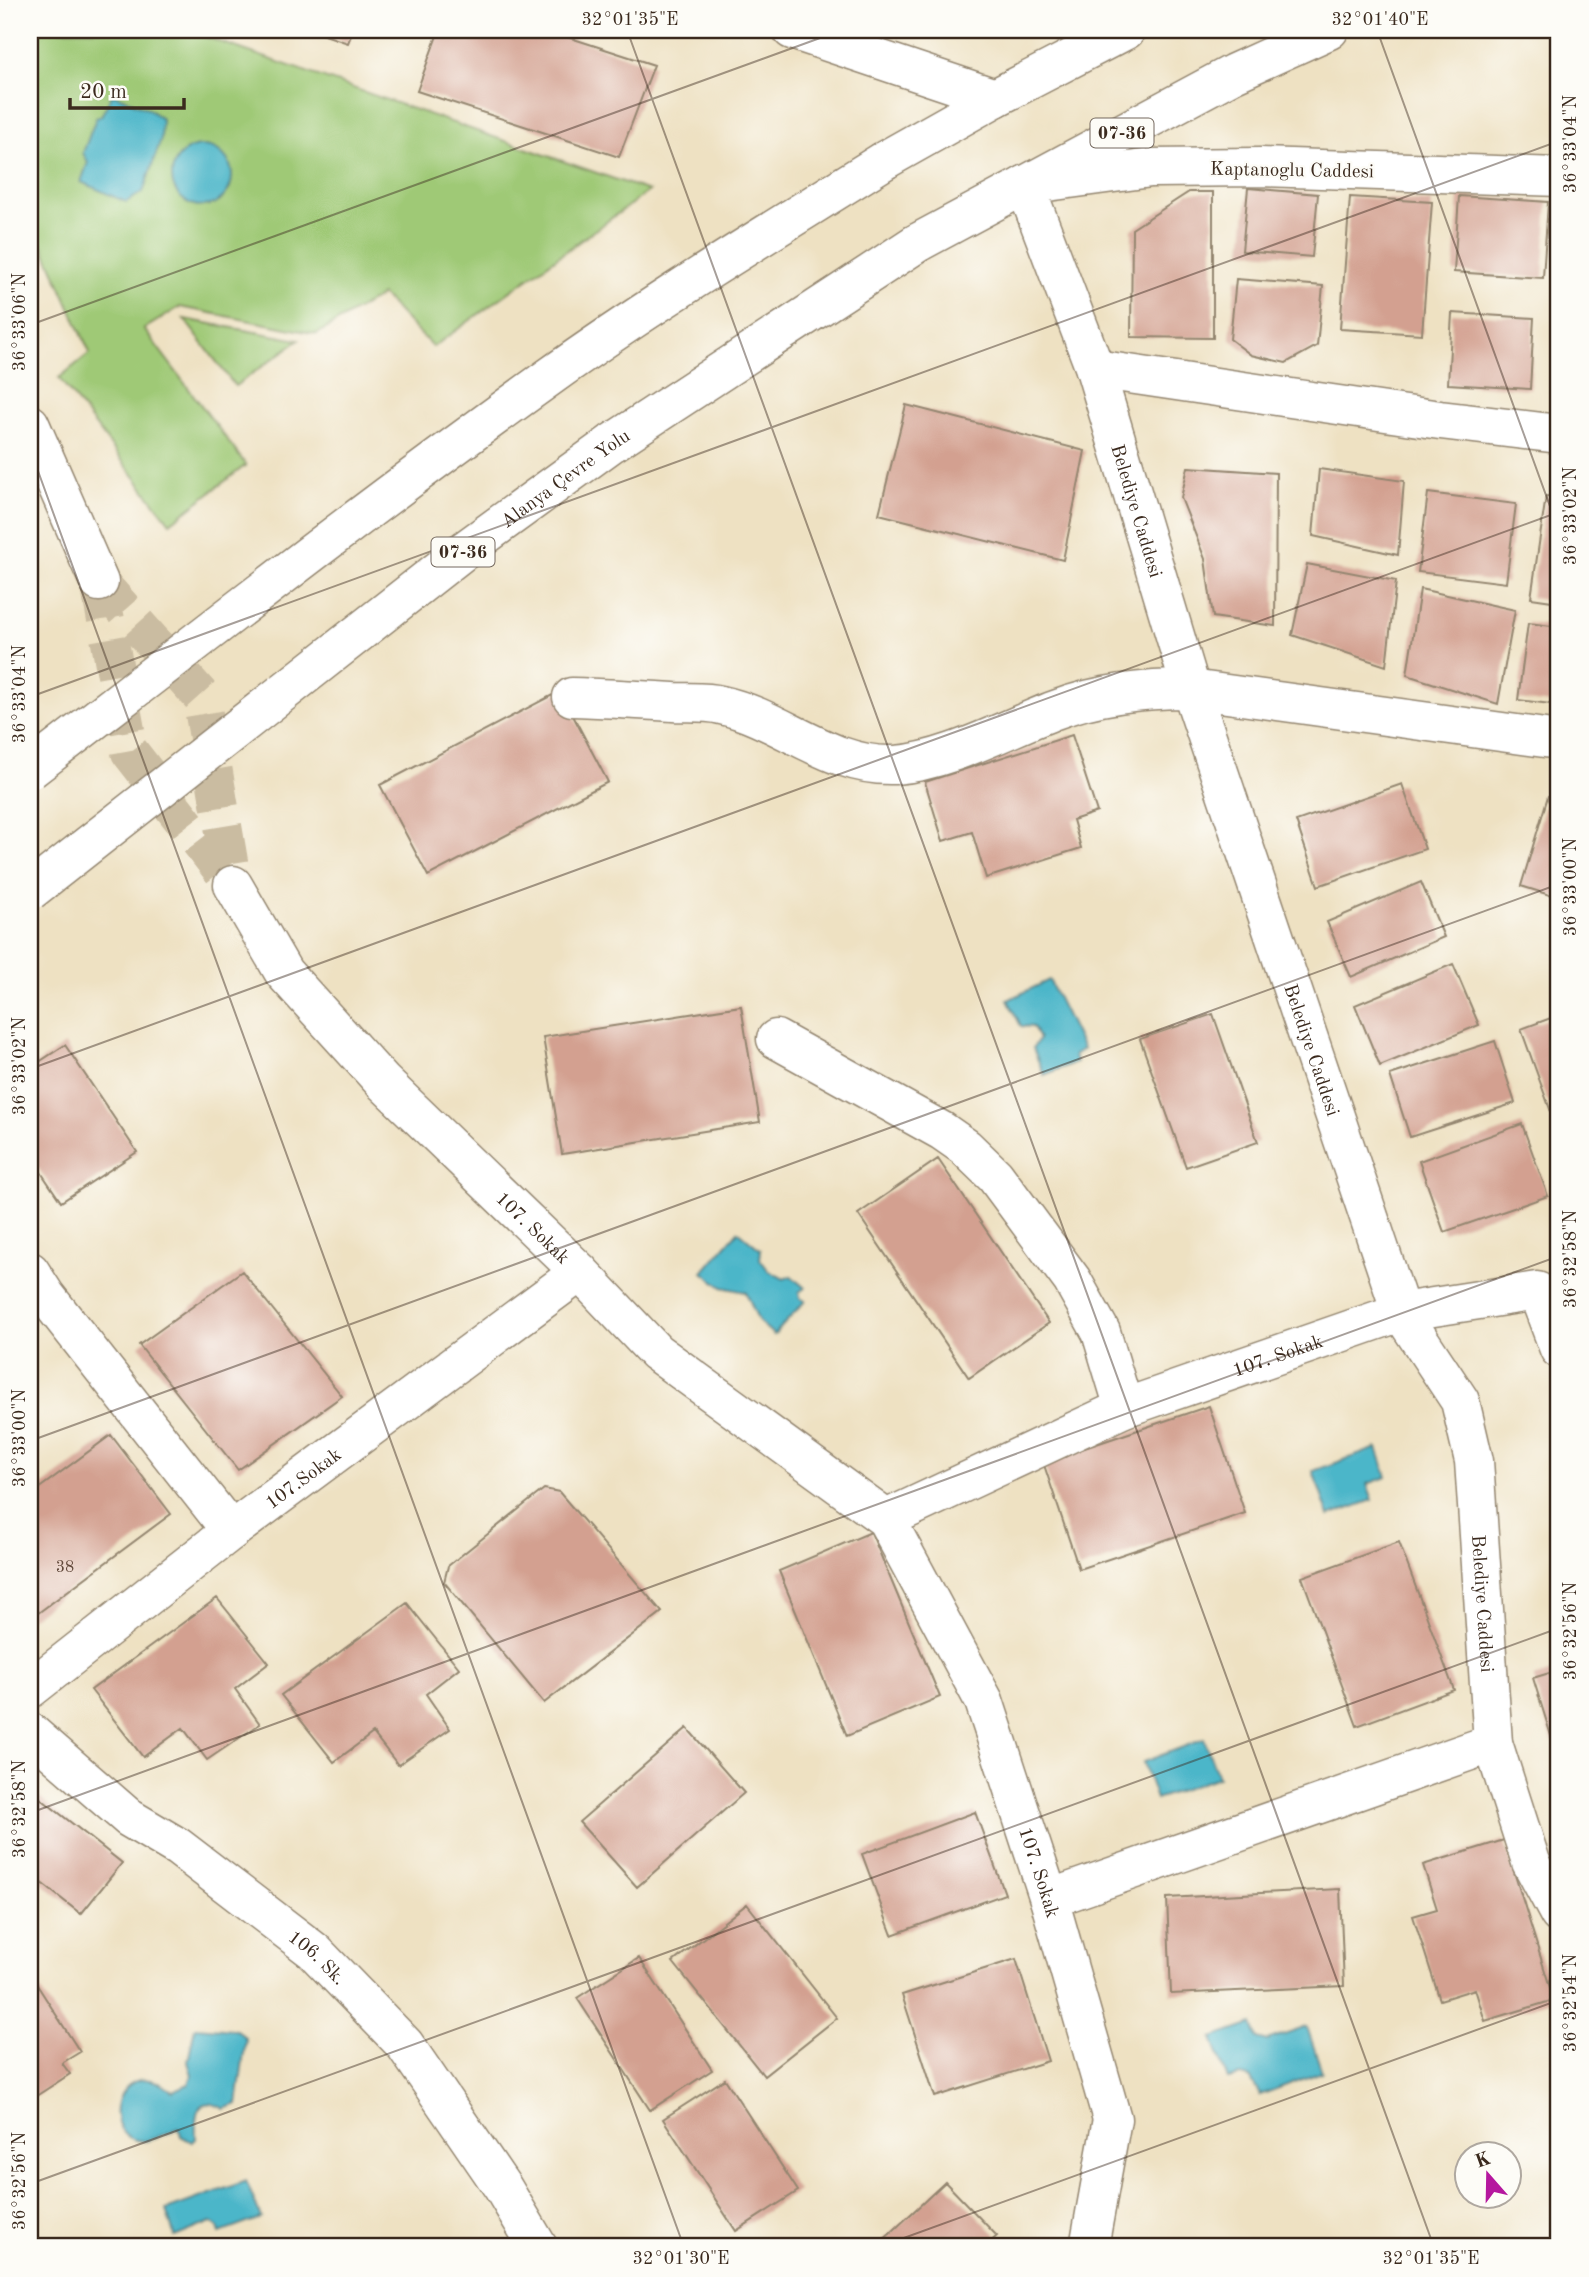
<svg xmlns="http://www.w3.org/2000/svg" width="1589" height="2277" font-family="'Old Standard TT',serif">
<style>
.green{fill:#9fc976;stroke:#6d7a4a;stroke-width:2}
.water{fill:#4bb6c9;stroke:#437074;stroke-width:2}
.building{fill:#d3a090}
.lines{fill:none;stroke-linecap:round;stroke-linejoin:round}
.minor-tunnel{stroke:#cabca1;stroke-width:38;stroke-dasharray:38 19;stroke-linecap:butt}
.minor-casing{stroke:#948670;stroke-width:41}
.highway-casing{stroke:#948670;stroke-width:41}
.minor{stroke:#fff;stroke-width:38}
.highway{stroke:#fff;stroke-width:38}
.highway-bridge-casing{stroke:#948670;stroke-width:41;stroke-linecap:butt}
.highway-bridge{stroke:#fff;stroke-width:38}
.ticks{fill:none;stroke:#3b2a1e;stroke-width:2;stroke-opacity:0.45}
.labels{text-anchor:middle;stroke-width:5;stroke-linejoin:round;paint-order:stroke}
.number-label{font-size:16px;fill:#61483a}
.shield{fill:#fdfcf7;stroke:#75695f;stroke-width:2}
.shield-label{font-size:18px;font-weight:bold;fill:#3b2a1e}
.street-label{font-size:19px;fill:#3b2a1e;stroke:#fdfcf7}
.neatline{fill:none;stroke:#3b2a1e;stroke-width:2.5}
.ticks-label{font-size:18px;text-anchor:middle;fill:#3b2a1e}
</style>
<rect width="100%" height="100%" fill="#fdfcf7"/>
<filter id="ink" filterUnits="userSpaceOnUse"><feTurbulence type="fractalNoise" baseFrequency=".0143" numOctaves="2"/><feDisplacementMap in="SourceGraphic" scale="14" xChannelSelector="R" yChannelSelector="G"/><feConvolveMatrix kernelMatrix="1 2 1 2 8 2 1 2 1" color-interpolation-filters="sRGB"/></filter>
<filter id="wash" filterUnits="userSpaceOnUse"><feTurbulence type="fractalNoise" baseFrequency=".00686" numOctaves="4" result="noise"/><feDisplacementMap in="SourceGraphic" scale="28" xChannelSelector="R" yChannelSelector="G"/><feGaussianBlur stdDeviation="1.57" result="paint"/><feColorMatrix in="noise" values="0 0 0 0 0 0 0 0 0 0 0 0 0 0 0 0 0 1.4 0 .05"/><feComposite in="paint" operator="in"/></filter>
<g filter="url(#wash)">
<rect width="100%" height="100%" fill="#eee1c2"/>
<path class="green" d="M30 30H186L649 191 433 347 382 295 317 334 180 307 144 329 246 465 170 523 59 378 90 353 30 217Z
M184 319 299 340 235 386Z"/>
<path class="water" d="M113 94 148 109 162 119 161 139 143 192 126 202 81 182 88 162 83 153 96 118 101 116Z
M172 176a30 30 0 1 1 60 0a30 30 0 1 1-60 0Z
M1049 980 1083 1049 1074 1055 1076 1062 1044 1075 1033 1048 1039 1039 1033 1027 1021 1026 1008 1000Z
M738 1231 761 1250 760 1259 769 1271 784 1279 791 1276 805 1288 799 1292 800 1298 805 1301 774 1335 759 1322 746 1292 722 1287 703 1272Z
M1377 1448 1387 1477 1367 1484 1373 1500 1329 1516 1313 1471Z
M1204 1739 1218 1777 1156 1799 1143 1762Z
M1252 2024 1257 2038 1267 2041 1307 2027 1322 2072 1260 2095 1250 2078 1240 2076 1228 2079 1212 2038Z
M195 2027 236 2030 246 2038 237 2104 225 2109C194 2092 195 2117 196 2139L192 2142 181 2136 179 2128C169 2132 153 2141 142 2141 101 2138 113 2069 154 2081 161 2083 166 2088 173 2091L189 2084 192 2075 188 2062Z
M246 2181 261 2218 220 2233 218 2227 211 2222 175 2237 166 2210Z"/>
<g id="blocks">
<path class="building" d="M310 30H353L348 43Z
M439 30H546L654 65 619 157 417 91Z
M1248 188 1318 194 1312 257 1242 251Z
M1189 192H1213V338L1131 337 1132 229Z
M1459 196 1548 202 1543 278 1454 272Z
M1350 197 1432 202 1422 334 1340 329Z
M1236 279 1323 286 1317 346 1286 363 1251 355 1230 339Z
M1452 313 1534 318 1530 389 1448 384Z
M1557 334 1559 335V399H1551Z
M906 405 1085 451 1063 560 879 514Z
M1188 467 1276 473 1275 626 1213 617 1205 559 1181 498Z
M1319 469 1404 481 1398 555 1313 536Z
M1428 493 1516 504 1506 583 1418 572Z
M1546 496 1559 498V602L1531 598Z
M1307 564 1396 581 1386 666 1292 635Z
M1420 589 1515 610 1498 704 1407 675Z
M1528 623 1559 627V705L1518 700Z
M560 691 608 782 428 876 380 785Z
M1072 735 1097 812 1073 820 1081 848 986 878 972 832 943 841 925 782Z
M1402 784 1425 849 1318 886 1296 821Z
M1548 796 1559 799V898L1521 886Z
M1421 882 1444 937 1351 977 1327 922Z
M1453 964 1479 1025 1380 1066 1355 1005Z
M741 1006 760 1122 562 1154 543 1037Z
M1213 1014 1258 1142 1186 1167 1140 1039Z
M1559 1015V1134L1521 1029Z
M1495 1041 1515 1103 1410 1137 1390 1075Z
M65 1045 137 1152 61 1202 30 1156V1068Z
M1522 1124 1548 1196 1444 1232 1419 1161Z
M938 1159 1049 1323 969 1378 858 1214Z
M242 1271 342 1396 238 1470 139 1345Z
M1209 1406 1245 1513 1079 1569 1043 1462Z
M111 1435 171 1514 30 1619V1495Z
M544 1489 559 1492 662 1612 544 1703 444 1582 448 1566Z
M871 1532 940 1697 847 1736 779 1571Z
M1399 1542 1454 1690 1357 1726 1302 1577Z
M217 1598 269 1663 235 1689 260 1724 207 1760 183 1728 143 1757 91 1690Z
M407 1603 459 1668 426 1694 450 1729 398 1765 373 1733 334 1762 281 1695Z
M1559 1670V1740L1553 1742 1533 1678Z
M687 1728 744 1793 637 1887 579 1822Z
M30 1790 122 1863 81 1914 30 1874Z
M975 1812 1005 1894 892 1935 862 1854Z
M1504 1840 1554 2000 1485 2021 1475 1989 1440 2000 1413 1916 1437 1909 1423 1865Z
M1340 1889 1344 1986 1171 1994 1167 1898Z
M747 1904 837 2018 764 2076 673 1962Z
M639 1958 712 2070 650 2110 577 1998Z
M1016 1959 1048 2061 935 2097 902 1995Z
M30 1974 80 2052 62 2063 70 2074 30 2100Z
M725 2079 798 2191 736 2231 663 2119Z
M945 2182 997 2236 985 2247H876Z"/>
</g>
</g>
<g filter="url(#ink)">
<use href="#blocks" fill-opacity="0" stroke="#948670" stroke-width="2"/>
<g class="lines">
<path class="minor-tunnel" d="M99 582 201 696 233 885
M99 582 130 752 231 882"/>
<defs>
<g id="minor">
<path d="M792 30 995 98"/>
<path id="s1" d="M1559 177 1261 167 1151 168 1025 185 1095 369 1191 689 1401 1312 1460 1401 1474 1461 1493 1743 1531 1862 1559 1914"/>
<path d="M1095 369 1440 420 1559 434"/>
<path d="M30 424 99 582"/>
<path d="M572 697C606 698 640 700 673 702 688 703 706 701 721 705 782 718 830 768 895 765 946 762 1007 728 1055 710 1099 693 1145 689 1191 689L1559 740"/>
<path id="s2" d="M233 885 284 973 383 1082 580 1272 656 1352 886 1519 984 1701 1049 1899 1112 2119 1089 2247"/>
<path d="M776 1039 942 1131 965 1147 995 1176 1072 1280 1101 1332 1124 1408"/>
<path d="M30 1271 46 1296 231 1531"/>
<path id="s3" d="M886 1519 1124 1408 1401 1312 1537 1291 1559 1349"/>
<path id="s4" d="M30 1689 231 1531 580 1272"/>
<path id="s5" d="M30 1732 129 1818 178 1847 314 1951 405 2045 503 2188 538 2247"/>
<path d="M1049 1899 1493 1743"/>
</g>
<path id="highway" d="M885 160 995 98 1126 30
M917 243 1234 73 1329 30"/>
</defs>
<use href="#minor" class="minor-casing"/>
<use href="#highway" class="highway-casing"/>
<use href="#minor" class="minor"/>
<use href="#highway" class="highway"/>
<defs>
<g id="highway-bridge">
<path d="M30 770C201 638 372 504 548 378 657 300 772 231 885 160"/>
<path id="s6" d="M30 891 462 552 612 443 917 243"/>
</g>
</defs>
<use href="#highway-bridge" class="highway-bridge-casing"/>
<use href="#highway-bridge" class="highway-bridge"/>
</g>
</g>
<path class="ticks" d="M627 30 1434 2247M1377 30 1559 531M30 325 842 30M30 449 684 2247M30 697 1559 141M30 1069 1559 512M30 1441 1559 884M30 1813 1559 1256M30 2184 1559 1628M879 2247 1559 2000"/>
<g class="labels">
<g class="number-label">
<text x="65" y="1572">38</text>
</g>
<g class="shield">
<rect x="1090.5" y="118.5" width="63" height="29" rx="5"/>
<rect x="431.5" y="537.5" width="63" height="29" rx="5"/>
</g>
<g class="shield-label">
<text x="1122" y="139">07-36</text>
<text x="463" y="558">07-36</text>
</g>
<g class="street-label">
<text transform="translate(1292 169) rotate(1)" y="7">Kaptanoglu Caddesi</text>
<text dy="7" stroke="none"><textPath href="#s6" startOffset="676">Alanya Çevre Yolu</textPath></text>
<text dy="7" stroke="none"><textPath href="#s1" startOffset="880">Belediye Caddesi</textPath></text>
<text dy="7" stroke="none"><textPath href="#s1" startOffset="1447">Belediye Caddesi</textPath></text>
<text dy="7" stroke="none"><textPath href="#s2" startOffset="458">107. Sokak</textPath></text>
<text dy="7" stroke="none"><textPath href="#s3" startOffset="425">107. Sokak</textPath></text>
<text dy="7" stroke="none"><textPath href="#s4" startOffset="345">107.Sokak</textPath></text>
<text dy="7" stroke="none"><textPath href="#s1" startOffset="2035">Belediye Caddesi</textPath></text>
<text dy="7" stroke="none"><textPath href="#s2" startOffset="1304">107. Sokak</textPath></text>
<text dy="7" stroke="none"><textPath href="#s5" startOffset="366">106. Sk.</textPath></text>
</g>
</g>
<rect width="1589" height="2277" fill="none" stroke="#fdfcf7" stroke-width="77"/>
<g transform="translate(1488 2175) rotate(340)"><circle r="33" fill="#fdfcf7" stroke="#afa8a0" stroke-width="2"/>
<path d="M0-5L12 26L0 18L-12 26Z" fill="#b5179e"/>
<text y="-10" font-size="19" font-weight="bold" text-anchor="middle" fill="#3b2a1e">K</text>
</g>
<path d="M70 98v10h114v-10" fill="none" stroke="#3b2a1e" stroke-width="3.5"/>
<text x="80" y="98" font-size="21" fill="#3b2a1e" stroke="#fdfcf7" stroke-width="5" paint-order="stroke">20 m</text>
<rect x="38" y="38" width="1512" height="2200" class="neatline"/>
<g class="ticks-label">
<text x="630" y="25">32°01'35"E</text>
<text x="1380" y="25">32°01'40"E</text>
<text transform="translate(1570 144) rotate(-90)" y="6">36°33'04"N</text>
<text transform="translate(19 322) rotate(-90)" y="6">36°33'06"N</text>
<text transform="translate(1570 516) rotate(-90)" y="6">36°33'02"N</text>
<text transform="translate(19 694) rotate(-90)" y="6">36°33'04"N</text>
<text transform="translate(1570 887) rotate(-90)" y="6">36°33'00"N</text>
<text transform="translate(19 1066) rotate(-90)" y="6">36°33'02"N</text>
<text transform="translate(1570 1259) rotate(-90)" y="6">36°32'58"N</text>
<text transform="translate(19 1438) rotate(-90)" y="6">36°33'00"N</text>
<text transform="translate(1570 1631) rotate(-90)" y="6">36°32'56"N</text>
<text transform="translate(19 1809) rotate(-90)" y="6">36°32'58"N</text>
<text transform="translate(1570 2003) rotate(-90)" y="6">36°32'54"N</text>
<text transform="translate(19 2181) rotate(-90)" y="6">36°32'56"N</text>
<text x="681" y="2264">32°01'30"E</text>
<text x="1431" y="2264">32°01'35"E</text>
</g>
</svg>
